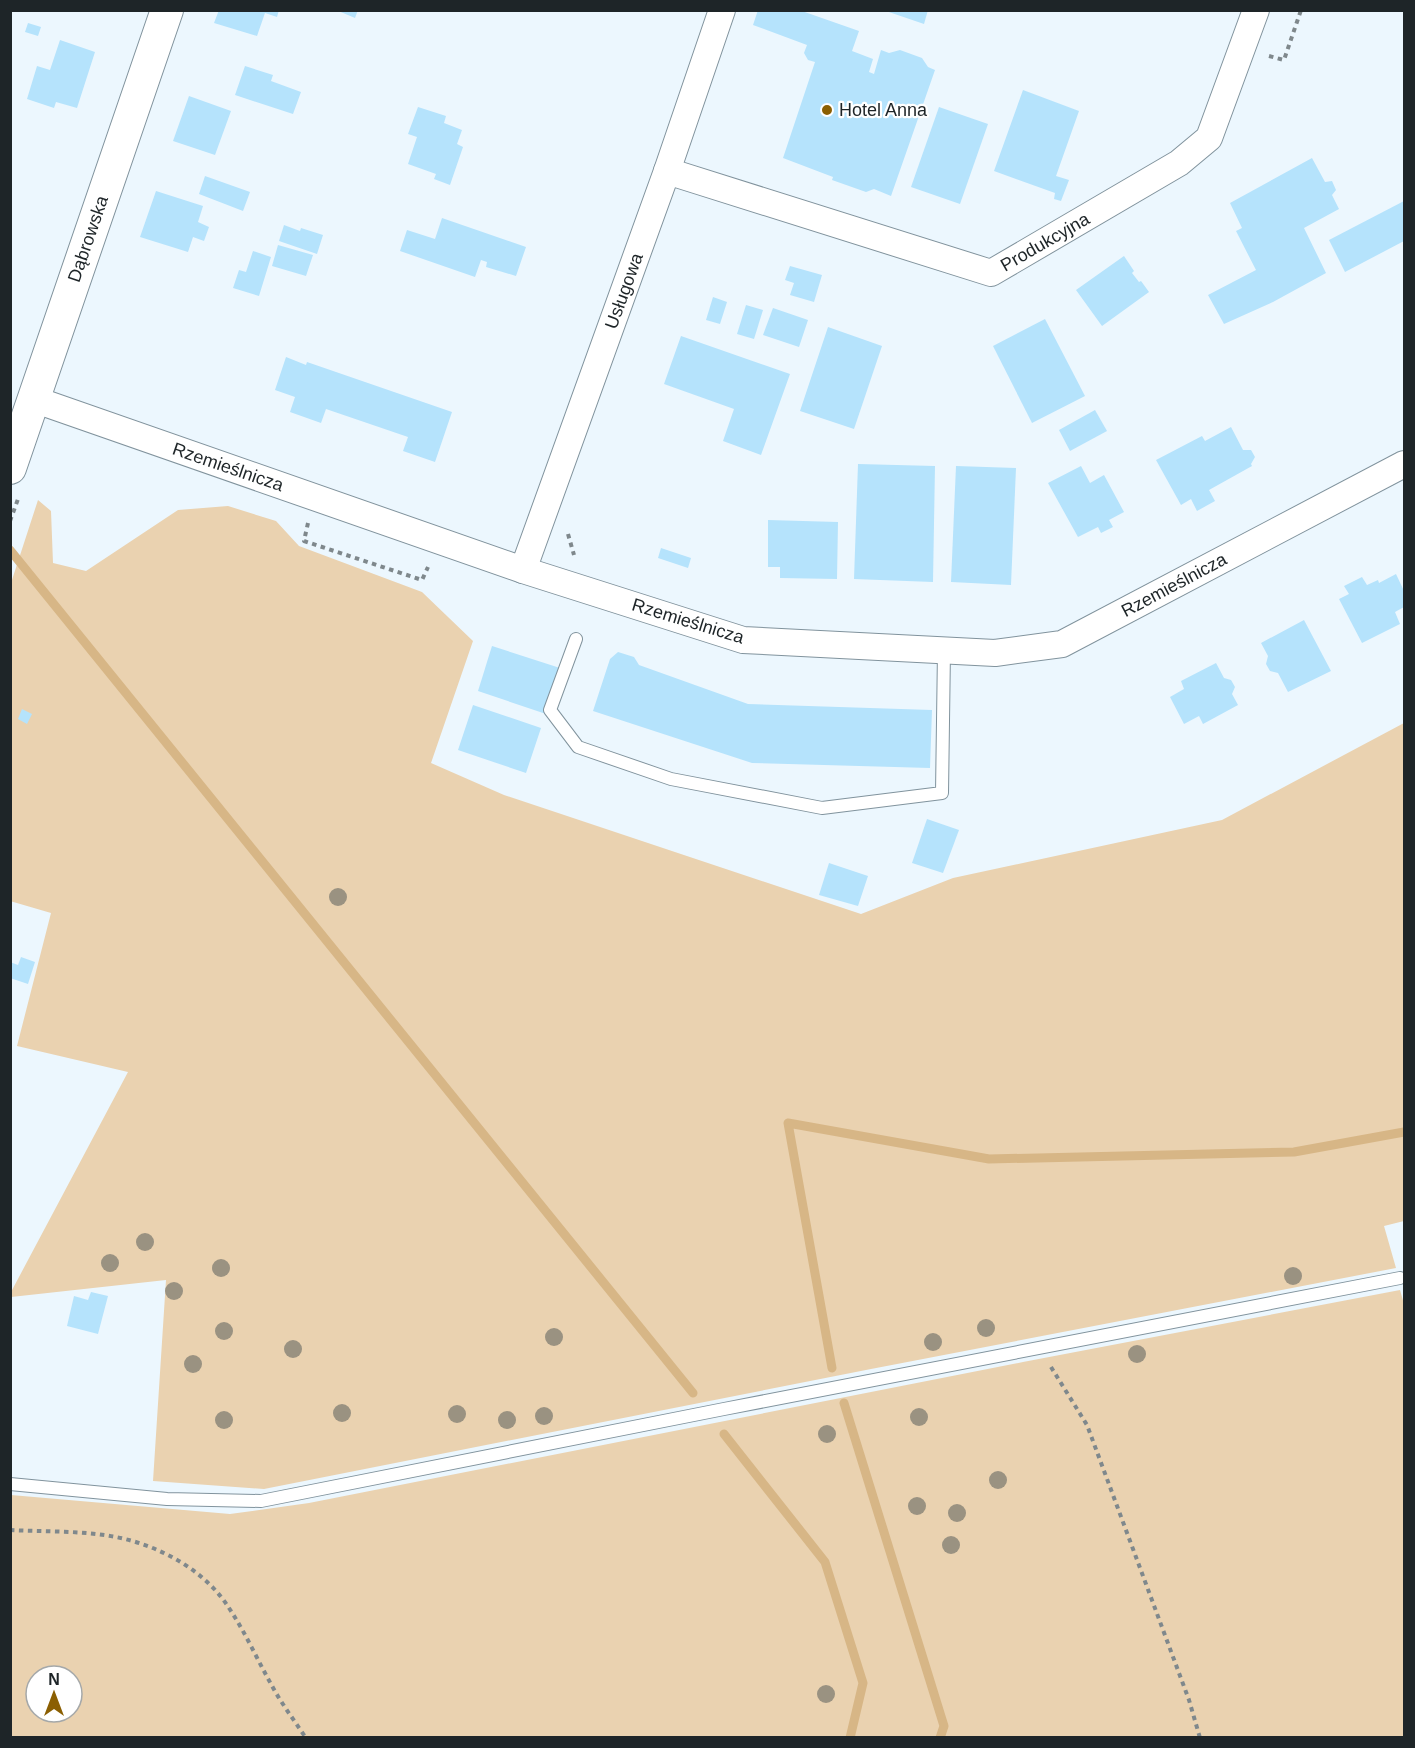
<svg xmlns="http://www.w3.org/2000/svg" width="1415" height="1748" font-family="Helvetica,sans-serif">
  <rect width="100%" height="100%" fill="#ecf7fe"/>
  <g fill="#ead2b0" fill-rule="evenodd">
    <polygon points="38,500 51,511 53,563 86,571 178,510 228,506 276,521 299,546 422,592 473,641 431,763 504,795 861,914 953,878 1222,820 1404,723 1404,1221 1384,1226 1396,1268 871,1369 264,1489 153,1481 166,1280 11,1297 11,1292 128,1072 17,1046 51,913 10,901 11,583"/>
    <path d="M1400,1290L1404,1304V1737H11V1495L230,1514L309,1503L1023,1362ZM36,1676H72V1712H36Z"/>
  </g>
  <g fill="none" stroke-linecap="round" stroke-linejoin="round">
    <g stroke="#d7b686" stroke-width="9">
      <polyline points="10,550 693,1393"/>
      <polyline points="832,1368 788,1123 989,1159 1294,1152 1404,1132"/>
      <polyline points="844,1403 944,1726 940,1738"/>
      <polyline points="724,1434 825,1562 863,1683 850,1738"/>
    </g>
  </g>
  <g fill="#b5e3fc">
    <polygon points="219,10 279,10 277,17 265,13 257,36 214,23"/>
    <polygon points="336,10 358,10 355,18"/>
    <polygon points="758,10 799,10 859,31 852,51 873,59 869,72 874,74 881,50 889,53 900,50 922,58 928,67 935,70 891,196 874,189 866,192 832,180 833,177 783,158 815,62 808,60 804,53 807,45 753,25"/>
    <polygon points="883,10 928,10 924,24"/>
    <polygon points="28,23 41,27 38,36 25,32"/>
    <polygon points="60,40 95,52 77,108 56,102 54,108 27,99 37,66 50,70"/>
    <polygon points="245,66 273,75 271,81 301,92 293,114 235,95"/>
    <polygon points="1023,90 1079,111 1056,176 1069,180 1061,201 1054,199 1055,193 994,171"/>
    <polygon points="189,96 231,111 215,155 173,141"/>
    <polygon points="418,107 446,116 444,123 462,130 457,144 463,147 450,185 434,179 436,174 408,164 417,137 408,134"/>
    <polygon points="939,107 988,124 960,204 911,187"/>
    <polygon points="1312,158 1325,182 1332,181 1336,190 1332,195 1339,209 1304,228 1326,273 1273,302 1224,324 1208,295 1256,270 1236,231 1242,228 1230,203"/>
    <polygon points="205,176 250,192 243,211 199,194"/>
    <polygon points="156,191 203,206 198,222 209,227 204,241 193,237 188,252 140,237"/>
    <polygon points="1404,201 1404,241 1345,272 1329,240"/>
    <polygon points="442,218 526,247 516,276 486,267 487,262 481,260 475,277 400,251 407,230 435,239"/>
    <polygon points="284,225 300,231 301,228 323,235 317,254 279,241"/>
    <polygon points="278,245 313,255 306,276 272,266"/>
    <polygon points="253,251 271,257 259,296 233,288 239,270 246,272"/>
    <polygon points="1124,256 1134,271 1132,273 1139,282 1141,281 1149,292 1102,326 1076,290"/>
    <polygon points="790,266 822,275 814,302 790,295 794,283 785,280"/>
    <polygon points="713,297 727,302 720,324 706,320"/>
    <polygon points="746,305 763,310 754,339 737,334"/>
    <polygon points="773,308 808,320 799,347 763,335"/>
    <polygon points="1045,319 1085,396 1032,423 993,346"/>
    <polygon points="828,327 882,346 854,429 800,411"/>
    <polygon points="681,336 790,374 761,455 723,441 734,409 664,384"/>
    <polygon points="286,357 306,365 307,362 452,412 435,462 403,451 408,437 326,409 321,423 290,412 295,397 275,390"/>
    <polygon points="1095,410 1107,431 1070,451 1059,430"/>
    <polygon points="1231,427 1243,450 1251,450 1255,457 1251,464 1252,466 1209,490 1215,501 1197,511 1191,499 1181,505 1156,460 1202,436 1205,441"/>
    <polygon points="858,464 935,466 933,582 854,579"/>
    <polygon points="956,466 1016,468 1011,585 951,582"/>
    <polygon points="1081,466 1090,483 1104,475 1124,512 1109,520 1113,527 1101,533 1098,527 1078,537 1048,483"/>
    <polygon points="768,520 838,522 837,579 780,578 780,567 768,567"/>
    <polygon points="661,548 691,558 688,568 658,558"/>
    <polygon points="1396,574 1404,591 1404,607 1395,612 1400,624 1362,643 1339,599 1349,594 1344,586 1362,577 1367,585 1378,580 1379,583"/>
    <polygon points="1304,620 1331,671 1288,692 1278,673 1270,671 1266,664 1268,656 1261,643"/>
    <polygon points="492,646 560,668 546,714 478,691"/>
    <polygon points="618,652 634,657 639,665 748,704 932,710 930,768 752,763 593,711 610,659"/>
    <polygon points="1216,663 1224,678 1231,680 1235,687 1232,694 1238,705 1203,724 1199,716 1184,724 1170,697 1184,689 1181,681"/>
    <polygon points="473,705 541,728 526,773 458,750"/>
    <polygon points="22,709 32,714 27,724 18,719"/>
    <polygon points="927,819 959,830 943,873 912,863"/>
    <polygon points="829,863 868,876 858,906 819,895"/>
    <polygon points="21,957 35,962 28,984 10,978 10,962 18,965"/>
    <polygon points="91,1292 108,1296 98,1334 67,1326 74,1296 88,1300"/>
  </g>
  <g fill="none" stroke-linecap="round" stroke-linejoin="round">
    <g stroke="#81939d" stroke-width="14">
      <g id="service">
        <polyline points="576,639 550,710 578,747 671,779 822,808 942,793 944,650"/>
        <polyline points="10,1484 167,1499 261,1501 724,1409 1400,1278"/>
      </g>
    </g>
    <g stroke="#81939d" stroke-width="28">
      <g id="minor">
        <polyline points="667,171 991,273 1179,163 1209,138 1256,10"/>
        <polyline points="33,399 523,570 743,640 995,653 1062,644 1404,464"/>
        <polyline points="523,570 667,171 722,10"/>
      </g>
    </g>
    <g stroke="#81939d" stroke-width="34">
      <polyline id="tertiary" points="10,468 167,10"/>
    </g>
    <g stroke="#7f888c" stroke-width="4" stroke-dasharray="4.5 4.5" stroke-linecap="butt">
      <polyline points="1269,56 1284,60 1301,10"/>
      <polyline points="10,521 18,499"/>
      <polyline points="308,523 304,541 422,580 428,567"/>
      <polyline points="568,534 574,555"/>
      <polyline points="1051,1367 1087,1425 1189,1700 1200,1738"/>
      <path d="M10,1530C48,1532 88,1530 125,1539C165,1549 206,1572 229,1608C245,1632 257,1659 271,1684C281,1703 294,1720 306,1738"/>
    </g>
    <use href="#service" stroke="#fff" stroke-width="12"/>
    <use href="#minor" stroke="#fff" stroke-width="26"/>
    <use href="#tertiary" stroke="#fff" stroke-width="32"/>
  </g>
  <g fill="#9a9281">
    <circle cx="338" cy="897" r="9"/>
    <circle cx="145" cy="1242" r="9"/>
    <circle cx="110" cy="1263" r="9"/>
    <circle cx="221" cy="1268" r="9"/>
    <circle cx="1293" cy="1276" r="9"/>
    <circle cx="174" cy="1291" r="9"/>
    <circle cx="986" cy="1328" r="9"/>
    <circle cx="224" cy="1331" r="9"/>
    <circle cx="554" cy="1337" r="9"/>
    <circle cx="933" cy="1342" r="9"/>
    <circle cx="293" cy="1349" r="9"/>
    <circle cx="1137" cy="1354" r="9"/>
    <circle cx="193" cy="1364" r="9"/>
    <circle cx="342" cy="1413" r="9"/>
    <circle cx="457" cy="1414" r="9"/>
    <circle cx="544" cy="1416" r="9"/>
    <circle cx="919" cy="1417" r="9"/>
    <circle cx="224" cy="1420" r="9"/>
    <circle cx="507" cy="1420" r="9"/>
    <circle cx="827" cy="1434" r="9"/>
    <circle cx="998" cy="1480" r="9"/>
    <circle cx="917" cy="1506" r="9"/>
    <circle cx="957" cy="1513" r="9"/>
    <circle cx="951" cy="1545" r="9"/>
    <circle cx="826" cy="1694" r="9"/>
  </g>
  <circle fill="#8b5f02" stroke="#fff" stroke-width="2" cx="827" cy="110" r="6"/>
  <g text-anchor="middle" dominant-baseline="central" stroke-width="4.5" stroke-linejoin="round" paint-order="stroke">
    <g font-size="18" fill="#1e2528" stroke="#fff" text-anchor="start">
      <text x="839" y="110">Hotel Anna</text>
    </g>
    <g font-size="18" fill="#1e2528" stroke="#fff">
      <text transform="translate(88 239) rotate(-71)">Dąbrowska</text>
      <text transform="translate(1045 242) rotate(-30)">Produkcyjna</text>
      <text transform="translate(624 291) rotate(-70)">Usługowa</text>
      <text transform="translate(228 467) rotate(19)">Rzemieślnicza</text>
      <text transform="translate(1174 585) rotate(-28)">Rzemieślnicza</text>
      <text transform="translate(688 621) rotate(17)">Rzemieślnicza</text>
    </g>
  </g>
  <rect width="1415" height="1748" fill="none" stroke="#1e2528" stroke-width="24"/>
  <g transform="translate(54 1694)"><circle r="28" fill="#ffffff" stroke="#a5a8a9" stroke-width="1.5"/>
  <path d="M0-4.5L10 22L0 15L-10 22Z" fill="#8b5f02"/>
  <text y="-9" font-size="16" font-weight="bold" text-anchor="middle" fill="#1e2528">N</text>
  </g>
</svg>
